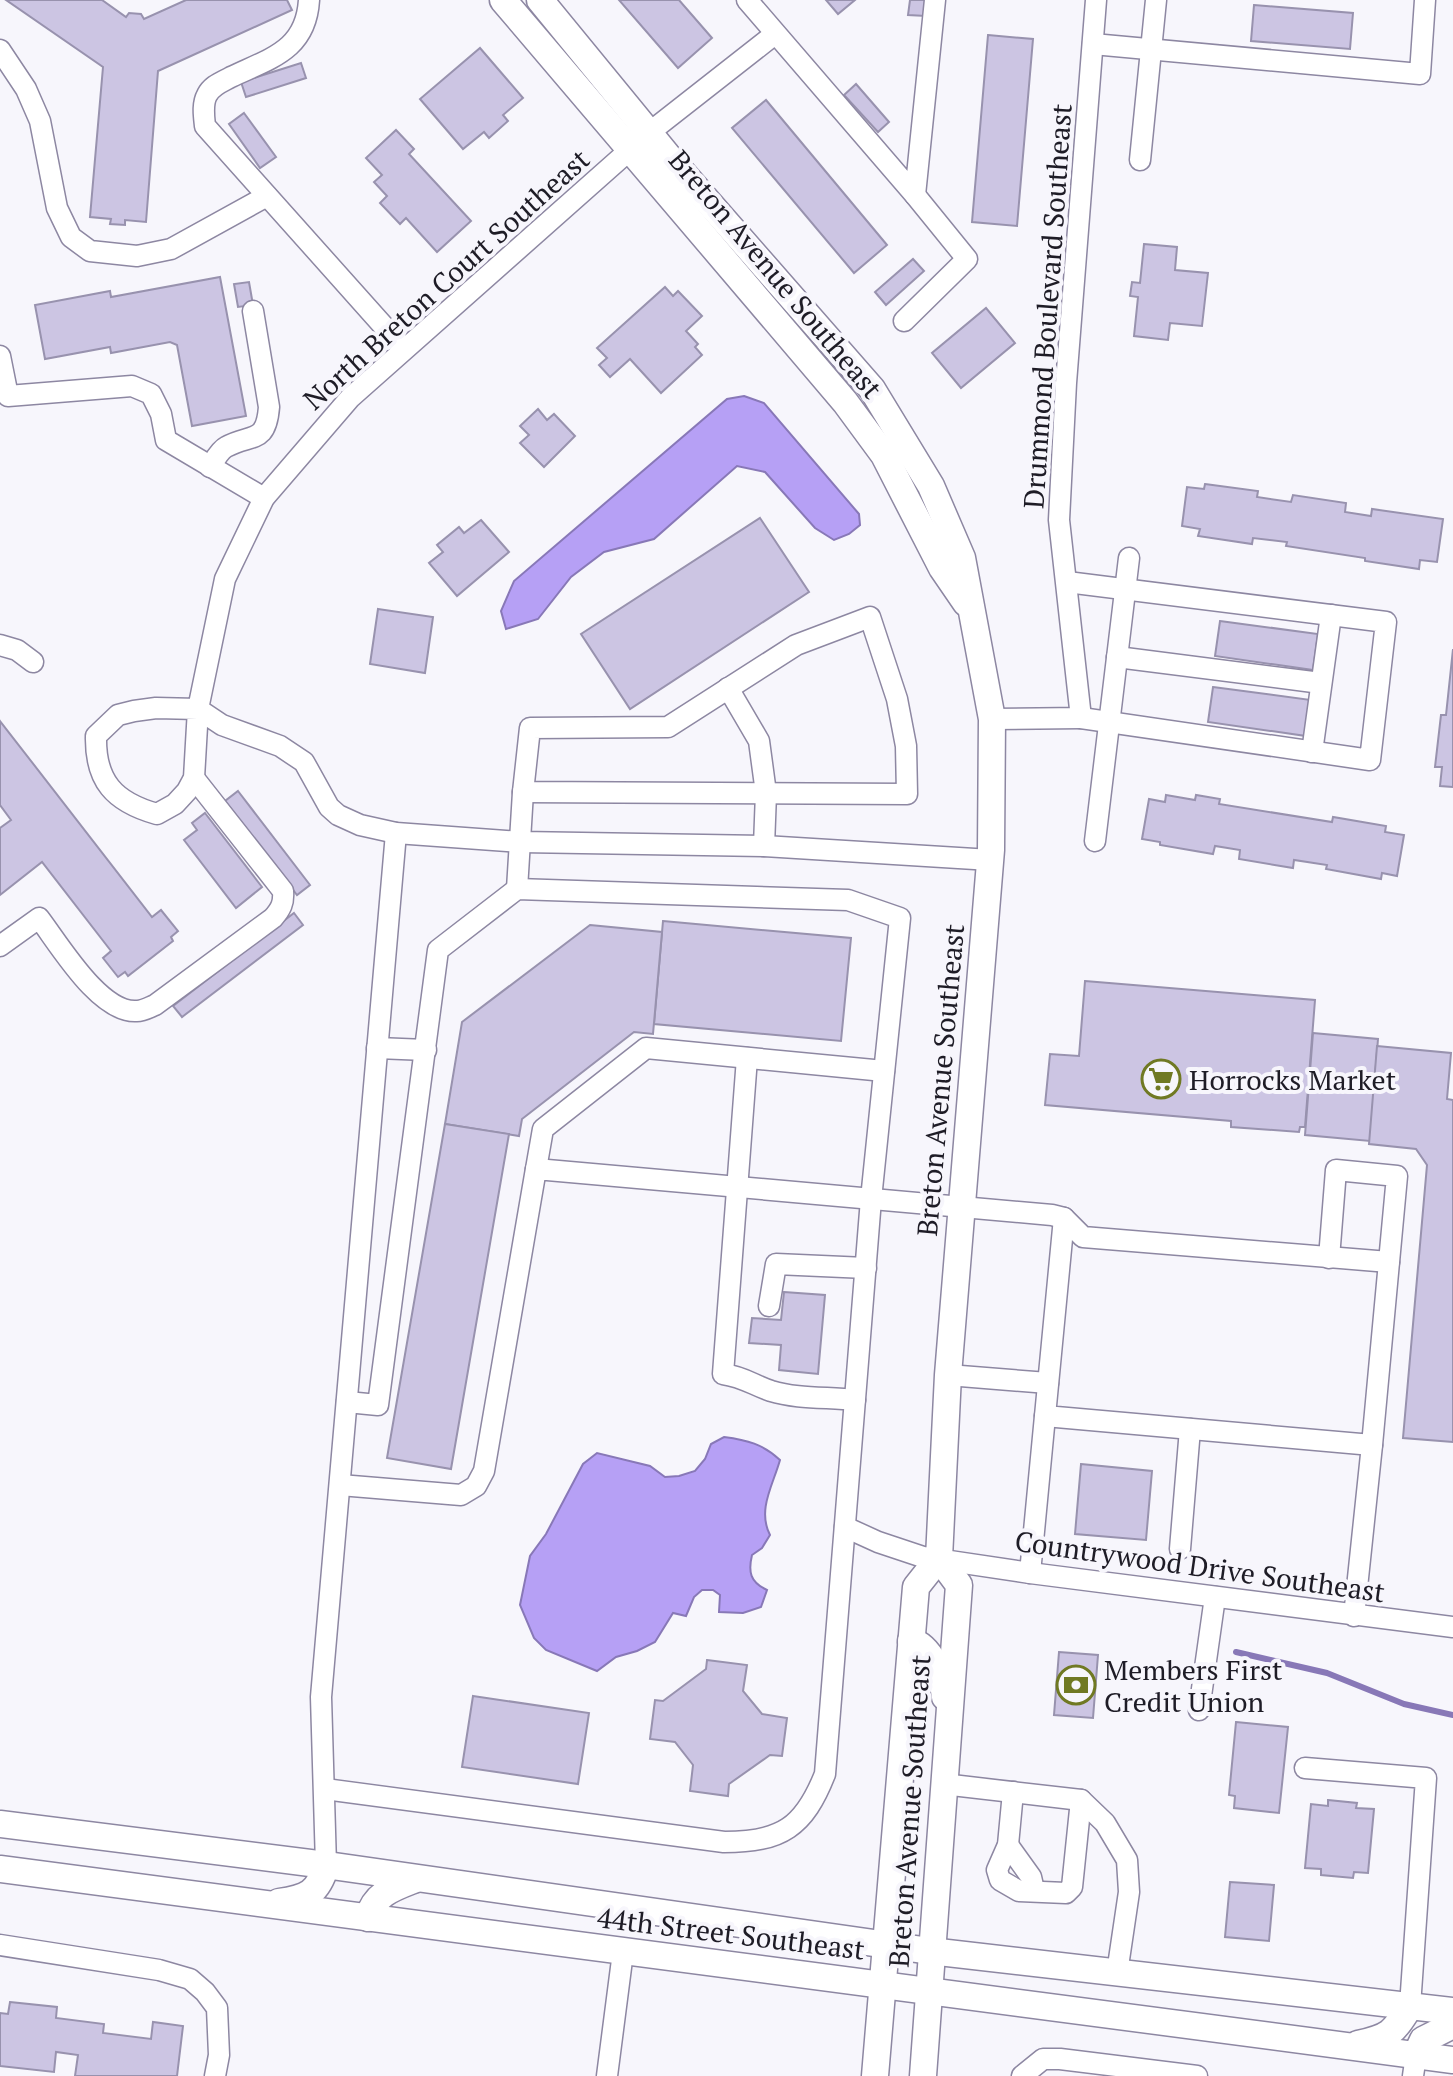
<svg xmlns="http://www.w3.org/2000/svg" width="1453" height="2076" font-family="'PT Serif',serif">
  <rect width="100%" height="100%" fill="#f7f6fc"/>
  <g fill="#b6a0f5" stroke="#8878b7" stroke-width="2">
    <polygon points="744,396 764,403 859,514 860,525 849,534 834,540 815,528 765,472 737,466 654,539 604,552 571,577 538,619 506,629 501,611 514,581 727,399"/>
    <path d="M724,1437C747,1440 763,1444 780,1460C773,1485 757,1510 770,1535L762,1548L752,1555C748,1572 750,1582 767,1590L761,1607L743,1613L719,1612L720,1595L713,1590H702L694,1597L686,1616L673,1613L655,1642L637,1651L616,1657L597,1671L546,1650L534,1638L520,1605L530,1556L546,1534L583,1464L597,1453L650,1466L665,1477L679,1476L695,1471L705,1459L711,1444Z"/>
  </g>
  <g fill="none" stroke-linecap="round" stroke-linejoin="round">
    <polyline stroke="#8878b7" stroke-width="6" points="1236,1652 1327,1673 1404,1704 1453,1715"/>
  </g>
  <g fill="#ccc5e3" stroke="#9892ae" stroke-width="2">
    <polygon points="6,0 102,0 126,17 129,13 141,14 144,19 186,0 287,0 292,10 158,71 146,222 125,220 125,225 110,224 111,219 90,217 103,67"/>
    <polygon points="619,0 679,0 712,38 678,68"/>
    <polygon points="826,0 855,0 838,14"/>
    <polygon points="910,0 928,0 926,16 908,15"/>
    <polygon points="1254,5 1353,13 1350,49 1251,41"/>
    <polygon points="988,35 1033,39 1017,226 972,222"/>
    <polygon points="480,48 523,98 503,115 508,121 489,138 484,132 463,149 420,99"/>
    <polygon points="301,63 306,78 246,97 241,82"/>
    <polygon points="856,84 889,122 878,132 844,95"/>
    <polygon points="766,100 887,245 854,273 732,128"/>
    <polygon points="244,113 276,157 260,168 229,124"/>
    <polygon points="396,130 414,149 409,154 471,221 437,252 406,218 400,224 380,203 387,196 374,182 382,175 366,158"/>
    <polygon points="1144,244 1177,247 1175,270 1208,273 1202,326 1170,323 1168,340 1134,336 1138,297 1130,296 1132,282 1140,283"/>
    <polygon points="913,259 924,271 886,305 875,292"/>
    <polygon points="220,277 246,416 192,426 177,345 170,342 111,353 110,347 45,359 35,305 110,291 111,297"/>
    <polygon points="249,282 253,305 238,307 234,284"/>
    <polygon points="665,287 673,296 678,291 702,316 686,331 698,344 695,347 702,355 661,393 630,359 610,377 599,365 607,358 597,348"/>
    <polygon points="986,308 1015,343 961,388 932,353"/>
    <polygon points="538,409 547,420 554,414 575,436 544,467 520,443 529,435 520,426"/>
    <polygon points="1205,484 1258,491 1257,497 1291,502 1293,495 1346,503 1345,512 1371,516 1372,509 1443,519 1437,562 1420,560 1419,569 1365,561 1365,558 1286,546 1287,542 1253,538 1252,544 1198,536 1200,529 1182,526 1187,487 1204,489"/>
    <polygon points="760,518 809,592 630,709 581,634"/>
    <polygon points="481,520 509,552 457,596 429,563 443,552 437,545 459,527 464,533"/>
    <polygon points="378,609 433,617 425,673 370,664"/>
    <polygon points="1220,621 1318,634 1313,670 1215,656"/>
    <polygon points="1453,649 1453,787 1440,786 1442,767 1435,767 1441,715 1446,715"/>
    <polygon points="1213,687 1311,700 1306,736 1208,722"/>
    <polygon points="0,721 152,917 161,910 178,931 171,937 173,941 128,976 125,972 118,977 103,958 111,951 42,862 0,895 0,828 11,820 0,805"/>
    <polygon points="238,791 310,885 297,895 225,801"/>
    <polygon points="1166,795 1195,800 1196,795 1220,799 1219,804 1332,822 1333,817 1386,826 1385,832 1404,835 1397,876 1382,873 1381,879 1326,869 1327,865 1294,860 1293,868 1239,859 1240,850 1215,846 1213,854 1160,845 1160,842 1142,839 1149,799 1165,802"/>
    <polygon points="205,813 262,887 236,908 184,840 197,830 192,823"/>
    <polygon points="294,913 303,925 182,1017 173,1006"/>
    <polygon points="663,921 851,938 841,1041 654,1024"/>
    <polygon points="590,925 662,932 653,1034 634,1032 522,1119 519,1136 445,1124 462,1022"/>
    <polygon points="1085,981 1315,1000 1305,1127 1300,1127 1299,1132 1231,1127 1231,1121 1045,1105 1050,1054 1079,1056"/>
    <polygon points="1313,1033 1378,1039 1370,1141 1305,1135"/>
    <polygon points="1377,1046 1451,1053 1447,1099 1453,1100 1453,1442 1403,1438 1427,1165 1416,1149 1369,1144"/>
    <polygon points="445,1124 509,1134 451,1469 387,1458"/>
    <polygon points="784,1292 825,1295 818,1374 779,1370 781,1345 749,1343 752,1318 781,1320"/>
    <polygon points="1081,1464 1152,1471 1146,1540 1075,1534"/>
    <polygon points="1059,1652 1098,1655 1093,1718 1054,1715"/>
    <polygon points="707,1660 747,1665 743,1691 762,1714 787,1718 782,1756 770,1755 729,1784 728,1796 690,1791 693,1765 675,1742 650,1739 655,1700 663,1701 706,1669"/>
    <polygon points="473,1696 589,1713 578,1784 462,1767"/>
    <polygon points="1236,1722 1288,1727 1279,1813 1234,1808 1235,1796 1229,1795"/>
    <polygon points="1328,1800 1357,1803 1356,1808 1374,1809 1368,1873 1354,1872 1353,1878 1321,1875 1321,1869 1305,1868 1311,1804 1328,1806"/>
    <polygon points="1230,1882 1274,1885 1269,1941 1225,1937"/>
    <polygon points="10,2002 57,2007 56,2018 104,2024 103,2033 151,2039 153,2022 183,2026 177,2076 75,2076 78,2055 56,2052 54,2072 0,2066 0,2013 8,2014"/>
  </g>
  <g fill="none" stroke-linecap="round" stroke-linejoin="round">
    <g stroke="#8d87a2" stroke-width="23">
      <g id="minor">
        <path d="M309,0C306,50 271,58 231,77C222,82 212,85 207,95C202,104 204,116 205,126L404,349"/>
        <polyline points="747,0 915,195 935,0"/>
        <path d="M775,34L650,132L350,398L264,498L225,579L198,709L194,778L187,791L175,804L157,814C114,802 95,781 96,736L118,715L134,711L156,708L198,709L222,725L280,746L304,762L329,807L338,815L360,825L396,833L521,842L764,846L991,860"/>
        <polyline points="1093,44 1420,74 1425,0"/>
        <polyline points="0,50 26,89 40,121 57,208 71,237 90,251 137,256 171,249 267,196"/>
        <polyline points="1140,160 1156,0"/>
        <polyline points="904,321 967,259 915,195"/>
        <polyline points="0,356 8,396 132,386 151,394 161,414 166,440 264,498"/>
        <path d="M210,467C214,461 220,450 226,447C251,433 266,445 269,407L253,311"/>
        <polyline points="1067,582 1386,622 1370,760 1081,718"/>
        <polygon points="870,617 897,699 906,746 907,794 523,792 530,728 668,727 796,645"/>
        <polyline points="0,645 17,650 33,662"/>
        <polyline points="1117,657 1321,683"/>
        <polyline points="728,688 759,741 766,793 764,846"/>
        <polyline points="992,719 1081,718 1059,520 1066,383 1096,0"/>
        <polyline points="1312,752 1331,615"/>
        <polyline points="1095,841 1129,558"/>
        <polyline points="517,889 523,792"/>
        <path d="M0,946L39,918C59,944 100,1014 137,1011C143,1011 150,1007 155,1005L273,918C281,909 284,903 283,891L194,778"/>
        <polyline points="377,1048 426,1050"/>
        <path d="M747,1058L723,1374C744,1377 753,1385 771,1391C797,1399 828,1397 855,1400"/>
        <polyline points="536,1169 543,1129 646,1048 884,1071"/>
        <polyline points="1064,1218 1045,1416 1372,1445 1397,1176 1336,1170 1329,1258"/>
        <polyline points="769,1306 776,1264 866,1268"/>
        <polyline points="948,1375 1048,1383"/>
        <polyline points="340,1485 461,1495 476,1486 484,1471 536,1169 1052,1215 1064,1218 1083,1237 1389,1262"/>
        <polyline points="845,1527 878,1542 923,1557 1030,1573 1453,1627"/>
        <polyline points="1180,1549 1190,1429"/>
        <polyline points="1030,1573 1045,1416"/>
        <polyline points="1354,1616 1372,1445"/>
        <polyline points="1199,1710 1215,1597"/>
        <polyline points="1305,1768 1426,1778 1410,2006"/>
        <polyline points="943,1784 1081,1800 1105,1823 1127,1860 1129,1892 1117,1973"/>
        <path d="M325,1789L724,1842C782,1842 804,1827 825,1774L871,1199L900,918L848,900L517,889L438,950L378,1405L347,1402"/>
        <polyline points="1013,1792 1008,1845 997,1870 1000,1880 1019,1891 1066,1893 1072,1887 1081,1800"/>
        <polyline points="1008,1845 1031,1877 1034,1890"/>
        <polyline points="326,1865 321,1697 396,833"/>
        <polyline points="0,1945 159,1970 190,1979 205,1992 217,2008 219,2055 215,2076"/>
        <polyline points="607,2076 623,1952"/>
        <polyline points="1022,2076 1043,2059 1060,2059 1197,2076"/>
        <polyline points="1413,2076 1416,2055"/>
      </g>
    </g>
    <g stroke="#8d87a2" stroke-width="29">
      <g id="major">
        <polyline points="503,0 845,402 884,455 942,568 966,603"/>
        <polyline points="540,0 667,155 872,389 931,486 962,558 992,719 991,850 948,1375 939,1558 916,1587 875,2076"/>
        <path d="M911,1641C931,1646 943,1678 945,1697"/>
        <polyline points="0,1824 326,1865 930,1951 1453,2011"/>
        <polyline points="0,1869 1453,2060"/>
        <path d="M279,1902C308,1898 318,1893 326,1865"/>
        <path d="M368,1918C375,1893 393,1888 416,1879"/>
        <path d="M1358,2044C1390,2037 1393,2033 1410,2006"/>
        <polyline points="1416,2055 1423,2040 1453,2025"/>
        <polyline points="923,2076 959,1585 939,1558"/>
      </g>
    </g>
    <use href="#minor" stroke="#fff" stroke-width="20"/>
    <use href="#major" stroke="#fff" stroke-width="26"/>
  </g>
  <defs>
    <g id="supermarket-ring" transform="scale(2)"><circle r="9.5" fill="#f7f6fc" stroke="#707923" stroke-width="1.5"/><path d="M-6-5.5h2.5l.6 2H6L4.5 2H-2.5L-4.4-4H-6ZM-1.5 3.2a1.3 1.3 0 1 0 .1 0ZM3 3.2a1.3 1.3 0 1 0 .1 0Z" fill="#707923"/></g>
    <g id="bank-ring" transform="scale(2)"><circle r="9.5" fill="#f7f6fc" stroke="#707923" stroke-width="1.5"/><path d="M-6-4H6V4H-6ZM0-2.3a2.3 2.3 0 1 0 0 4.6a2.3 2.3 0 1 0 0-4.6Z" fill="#707923"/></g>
  </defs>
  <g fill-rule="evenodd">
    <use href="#supermarket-ring" x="1161" y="1079"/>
    <use href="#bank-ring" x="1076" y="1685"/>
  </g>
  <g text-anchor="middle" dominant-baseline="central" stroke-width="8" stroke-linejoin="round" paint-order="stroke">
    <g font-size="28" fill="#1e1c26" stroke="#f7f6fc">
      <text transform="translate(776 274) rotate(50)">Breton Avenue Southeast</text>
      <text transform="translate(446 279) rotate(-42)">North Breton Court Southeast</text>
      <text transform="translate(1047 306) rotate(-86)">Drummond Boulevard Southeast</text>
      <text transform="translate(940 1080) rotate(-85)">Breton Avenue Southeast</text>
      <text transform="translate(1200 1566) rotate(8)">Countrywood Drive Southeast</text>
      <text transform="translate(909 1811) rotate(-86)">Breton Avenue Southeast</text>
      <text transform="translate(731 1933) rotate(7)">44th Street Southeast</text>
    </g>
    <g font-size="28" fill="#1e1c26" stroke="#f7f6fc" text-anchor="start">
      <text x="1189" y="1079">Horrocks Market</text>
      <text x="1104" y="1669">Members First<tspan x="1104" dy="32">Credit Union</tspan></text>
    </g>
  </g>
</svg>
